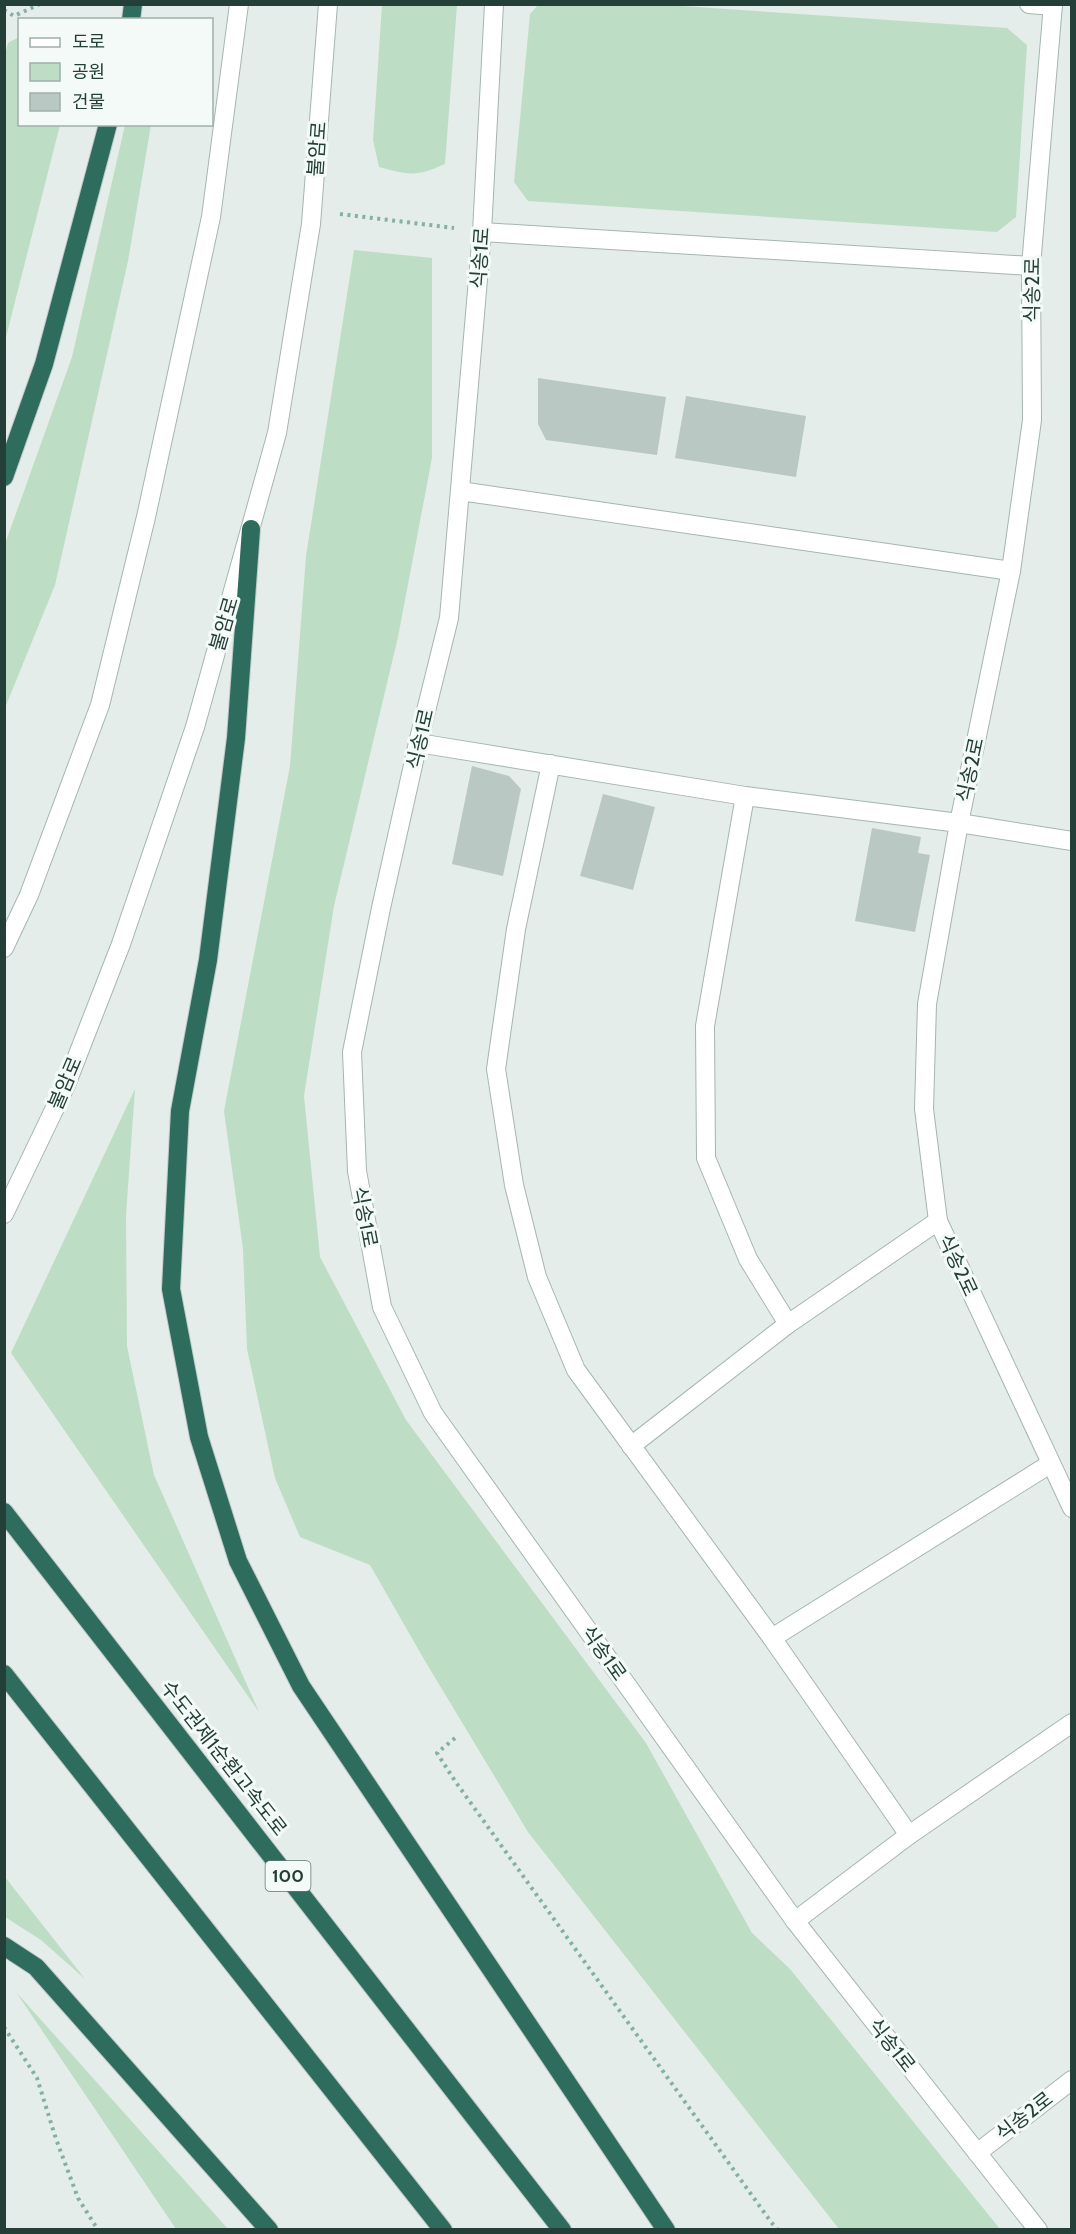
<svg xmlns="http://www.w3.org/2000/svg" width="1076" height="2234" font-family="Cabin,'Noto Sans KR',sans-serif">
  <rect width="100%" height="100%" fill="#e4ede9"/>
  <g fill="#bddec5">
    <path d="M382,5H457L445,164C416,177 410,175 379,167L373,140Z"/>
    <polygon points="538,5 667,5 1007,28 1027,45 1016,217 997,232 528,201 514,182 530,14"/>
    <polygon points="19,37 20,124 60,125 5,341 4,58 8,43"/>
    <polygon points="125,125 151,125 128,261 55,585 5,708 5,544 72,357"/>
    <polygon points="354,250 432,258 432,458 398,637 334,906 304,1096 320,1257 406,1420 646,1743 752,1933 790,1969 1000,2229 839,2229 528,1832 425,1661 370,1565 300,1537 275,1478 247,1349 243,1249 224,1111 290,766 306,556"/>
    <polygon points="135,1089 126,1215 127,1346 154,1475 259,1712 11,1353"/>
    <polygon points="4,1877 5,1877 85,1979 41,1940 5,1917"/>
    <polygon points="16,1992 228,2229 176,2229"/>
  </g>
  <g fill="#b9c8c2">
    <polygon points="538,378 666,397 657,455 546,440 538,424"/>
    <polygon points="686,396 806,416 796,477 675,458"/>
    <polygon points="472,766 509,776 521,789 503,876 452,864"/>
    <polygon points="603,794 655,807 633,890 580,876"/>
    <polygon points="872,828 921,837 918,853 930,855 915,932 855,921"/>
  </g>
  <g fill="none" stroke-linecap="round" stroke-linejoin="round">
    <g stroke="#a6b5b0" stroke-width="20">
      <g id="minor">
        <polyline points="494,4 482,232 449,618 418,743 381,908 352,1052 357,1171 382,1307 433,1413 795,1921 1038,2230"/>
        <polyline points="1029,4 1053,6"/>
        <polyline points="1053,4 1031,266 1032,420 1011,571 959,823 927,1004 924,1109 938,1221 1072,1508"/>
        <polyline points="482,232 1031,266"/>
        <polyline points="460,491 1011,571"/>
        <polyline points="418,743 745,796 959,823 1072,841"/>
        <polyline points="551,764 516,929 496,1069 514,1185 537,1277 576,1370 772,1638 909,1835"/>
        <polyline points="745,796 705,1026 706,1158 748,1259 788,1324"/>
        <polyline points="4,948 29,895 100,705 146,517 211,217 239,4"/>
        <polyline points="4,1214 66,1085 121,944 195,727 277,433 311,224 328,4"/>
        <polyline points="631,1446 788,1324 938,1221"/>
        <polyline points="772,1638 1050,1464"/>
        <polyline points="795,1921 909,1835 1072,1723"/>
        <polyline points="977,2153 1072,2080"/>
      </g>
    </g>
    <g stroke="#c1c9c7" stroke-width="20">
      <g id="highway">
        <polyline points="131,20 133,4"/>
        <polyline points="4,477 44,364 108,124"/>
        <polyline points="251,529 236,738 208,960 180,1111 171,1289 199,1437 238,1561 301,1686 666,2230"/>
        <polyline points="4,1512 562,2230"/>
        <polyline points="4,1674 443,2230"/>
        <polyline points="4,1946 36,1967 269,2230"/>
      </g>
    </g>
    <g stroke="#84b1a2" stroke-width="4" stroke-dasharray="3 4.5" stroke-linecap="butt">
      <polyline points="4,10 14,16 40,4"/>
      <polyline points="340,214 454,228"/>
      <polyline points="455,1738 437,1753 455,1781 771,2222 778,2230"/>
      <polyline points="4,2027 37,2078 56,2139 78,2198 98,2230"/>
    </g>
    <use href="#minor" stroke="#fff" stroke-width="18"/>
    <use href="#highway" stroke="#2e6c5d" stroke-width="18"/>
  </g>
  <g text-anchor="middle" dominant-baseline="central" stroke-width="6" stroke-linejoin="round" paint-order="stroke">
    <rect fill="#f4faf7" stroke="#627771" stroke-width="1.5" x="265.5" y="1861" width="45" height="30" rx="4.5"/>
    <g font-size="18" font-weight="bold" fill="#233f37">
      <text x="288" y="1876">100</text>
    </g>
    <g font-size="20" fill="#233f37" stroke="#f4faf7">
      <text transform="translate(317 149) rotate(-86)">불암로</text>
      <text transform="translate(480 258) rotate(-86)">식송1로</text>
      <text transform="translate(1032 290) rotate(-89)">식송2로</text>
      <text transform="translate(224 624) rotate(-74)">불암로</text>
      <text transform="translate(420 739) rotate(-77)">식송1로</text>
      <text transform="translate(970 770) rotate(-78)">식송2로</text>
      <text transform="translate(65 1083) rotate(-67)">불암로</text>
      <text transform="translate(365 1217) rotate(79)">식송1로</text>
      <text transform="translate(958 1265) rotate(65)">식송2로</text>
      <text transform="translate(604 1653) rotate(55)">식송1로</text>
      <text transform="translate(224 1758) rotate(52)">수도권제1순환고속도로</text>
      <text transform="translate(892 2045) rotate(52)">식송1로</text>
      <text transform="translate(1024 2116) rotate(-38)">식송2로</text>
    </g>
  </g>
  <rect width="1076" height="2234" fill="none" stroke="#233f37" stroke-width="12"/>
  <rect x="18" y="18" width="195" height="108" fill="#f4faf7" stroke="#a0afaa" stroke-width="1.5"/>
  <rect x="30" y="38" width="30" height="9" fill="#ffffff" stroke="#a0afaa" stroke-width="1.5"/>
  <text x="72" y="48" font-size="18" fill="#233f37">도로</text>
  <rect x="30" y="63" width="30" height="18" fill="#bddec5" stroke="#a0afaa" stroke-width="1.5"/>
  <text x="72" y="78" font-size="18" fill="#233f37">공원</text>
  <rect x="30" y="93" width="30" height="18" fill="#b9c8c2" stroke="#a0afaa" stroke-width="1.5"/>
  <text x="72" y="108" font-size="18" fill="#233f37">건물</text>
</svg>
